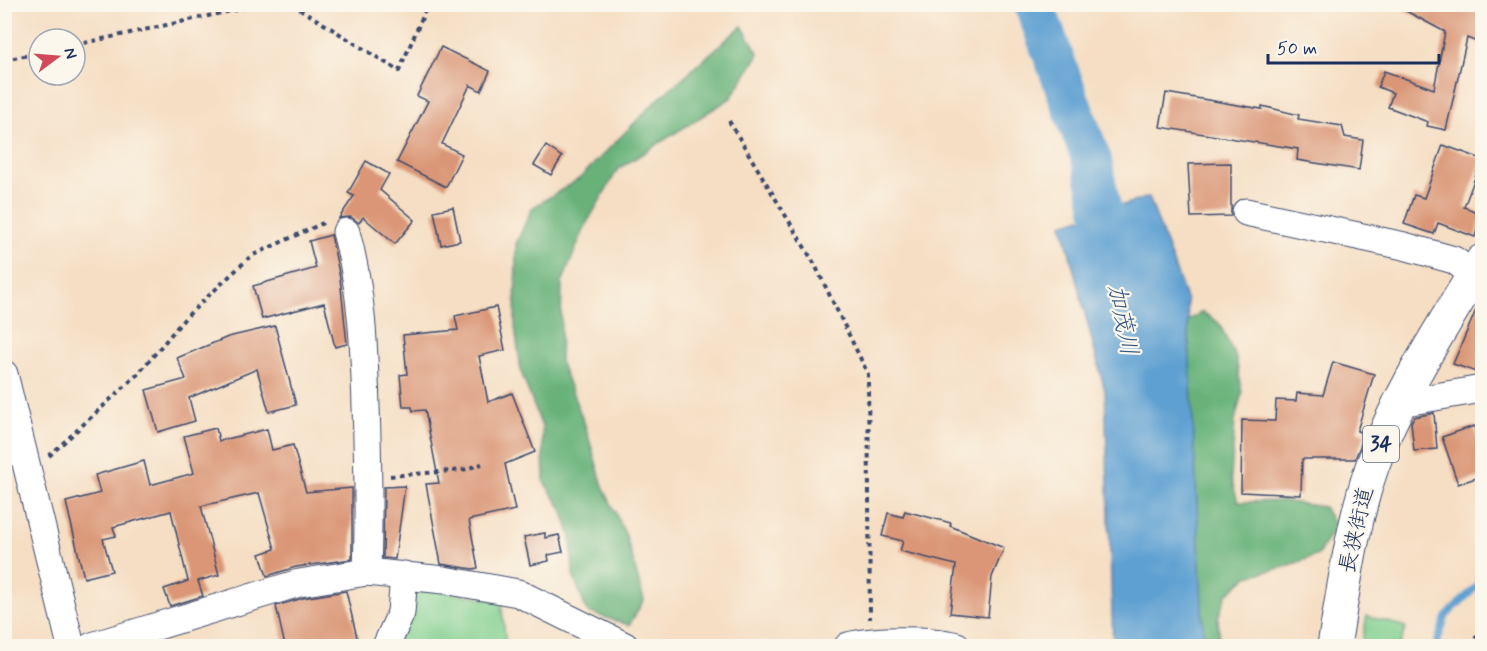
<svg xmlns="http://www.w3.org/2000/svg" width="1487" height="651" font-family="Mynerve,'Klee One',sans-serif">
  <rect width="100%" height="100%" fill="#fbf7ec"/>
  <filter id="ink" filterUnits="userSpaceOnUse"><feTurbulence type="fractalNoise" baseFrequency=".0167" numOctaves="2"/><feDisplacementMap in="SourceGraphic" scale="12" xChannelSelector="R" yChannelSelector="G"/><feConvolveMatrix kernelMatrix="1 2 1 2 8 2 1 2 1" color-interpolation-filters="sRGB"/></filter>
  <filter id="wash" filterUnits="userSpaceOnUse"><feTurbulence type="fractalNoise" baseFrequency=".008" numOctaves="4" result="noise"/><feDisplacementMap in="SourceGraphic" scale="24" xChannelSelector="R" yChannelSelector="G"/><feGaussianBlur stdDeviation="1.35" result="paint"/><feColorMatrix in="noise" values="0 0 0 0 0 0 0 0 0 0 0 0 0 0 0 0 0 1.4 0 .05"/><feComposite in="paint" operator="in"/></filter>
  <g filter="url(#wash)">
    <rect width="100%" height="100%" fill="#f5dec3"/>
    <g fill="#81cf8e" stroke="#4e7f76" stroke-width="1.5">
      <polygon points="413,586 501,601 506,645 396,646"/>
      <polygon points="1367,616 1406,627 1399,646 1361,646"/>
    </g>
    <g fill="#68b279" stroke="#42706c" stroke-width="1.5">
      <polygon points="742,26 759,54 731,98 618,169 584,228 562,283 560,361 585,425 603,486 626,536 644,600 629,625 587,612 573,575 571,537 562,509 544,482 542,427 521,372 515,326 516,244 532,208 579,179 656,101"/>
      <polygon points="1202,312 1219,323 1236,358 1242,393 1235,420 1231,478 1238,502 1283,501 1324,507 1335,526 1318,555 1285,567 1248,576 1226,595 1218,618 1220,646 1181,646 1157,339"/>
    </g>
    <polygon fill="#5ea0d2" stroke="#3c6898" stroke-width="1.5" points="1149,197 1187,301 1204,646 1113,646 1105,391 1062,224"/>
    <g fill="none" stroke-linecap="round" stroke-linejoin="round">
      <polyline stroke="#5ea0d2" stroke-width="7" points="1436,646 1446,616 1482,581"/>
      <polyline stroke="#5ea0d2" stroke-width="40" points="1034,4 1092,161 1112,265"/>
    </g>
    <g id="blocks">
      <g fill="#da9676">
        <polygon points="1393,4 1462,4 1482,12 1482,44 1467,38 1446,130 1427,126 1428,122 1388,107 1393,93 1378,87 1384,71 1434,89 1445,32"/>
        <polygon points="441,47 490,71 481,91 470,85 442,144 462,154 446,187 397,162 428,101 417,96"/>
        <polygon points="1166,93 1262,109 1262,106 1299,115 1298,119 1342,126 1345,137 1363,140 1359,170 1297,160 1298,149 1160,127"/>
        <polygon points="1443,145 1482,159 1464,207 1482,214 1475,237 1438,223 1434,234 1404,224 1414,195 1424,198"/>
        <polygon points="546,146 562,157 551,175 534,165"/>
        <polygon points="366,161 389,174 380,190 415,220 395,244 363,217 359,223 351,217 339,218 354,196 348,193"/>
        <polygon points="1231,163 1231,216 1191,217 1188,164"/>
        <polygon points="453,207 460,241 441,245 434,211"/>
        <polygon points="331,235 340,278 347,344 335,347 324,303 262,319 253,286 316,268 309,241"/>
        <polygon points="1482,296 1482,374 1453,364"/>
        <polygon points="496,307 505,350 479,356 488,402 512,393 535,452 505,464 515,510 469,520 478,568 473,569 441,564 426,484 439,483 425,410 413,411 412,407 403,407 400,375 407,374 403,335 458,330 455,316"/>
        <polygon points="275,326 296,405 269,412 257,369 189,398 195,421 158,432 146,390 186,379 177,358 228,337"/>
        <polygon points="1333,362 1374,374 1357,431 1365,434 1355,459 1302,459 1301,495 1241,492 1242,420 1275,421 1276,400 1296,401 1297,393 1323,395"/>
        <polygon points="1434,413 1437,449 1414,451 1411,422 1414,417"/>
        <polygon points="1474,426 1482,451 1482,476 1458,484 1442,437"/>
        <polygon points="216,428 219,441 267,429 272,450 293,445 306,492 352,488 352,559 296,567 267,576 260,554 275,549 259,493 201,506 219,575 198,581 203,596 170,606 164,589 188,581 171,511 113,527 116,536 103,539 112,571 84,578 66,502 100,493 95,475 144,461 150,485 194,473 184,436"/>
        <polygon points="405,486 395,559 383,558 384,487"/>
        <polygon points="905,511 951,523 950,526 1004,548 992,577 988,617 950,613 956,565 900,551 903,541 882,536 888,513 903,517"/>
        <polygon points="545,533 545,538 559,535 563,552 548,555 549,561 530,565 524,537"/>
        <polygon points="346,591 359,646 285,646 276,606 303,598"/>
      </g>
    </g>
  </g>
  <g filter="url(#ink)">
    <use href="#blocks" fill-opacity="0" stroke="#3c496d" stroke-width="1.5"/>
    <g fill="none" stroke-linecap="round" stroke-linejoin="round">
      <g stroke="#3c496d" stroke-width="29">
        <g id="minor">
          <polyline points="1246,212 1404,246 1454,260 1474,275"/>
          <path d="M346,232C362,290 364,346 366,406C368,461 369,516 367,572"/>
          <polyline points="4,374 71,646"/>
          <polyline points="1400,403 1482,389"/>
          <polyline points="92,646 299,583 367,572 444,580 518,593 625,646"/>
          <polyline points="386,646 401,613 404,575"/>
          <path d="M848,646C874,639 931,639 957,646"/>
        </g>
      </g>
      <g stroke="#3c496d" stroke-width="35">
        <path id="major" d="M1334,646C1344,586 1352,525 1372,467C1398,393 1442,328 1482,261"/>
      </g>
      <g stroke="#3c496d" stroke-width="4" stroke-dasharray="4.5 4.5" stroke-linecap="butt">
        <polyline points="292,4 399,71 428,4"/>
        <polyline points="75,45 263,4"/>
        <polyline points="4,60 39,53"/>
        <polyline points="729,121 814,263 868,374 870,619"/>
        <polyline points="49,456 138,374 185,318 251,256 323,223"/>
        <polyline points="390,476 463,470 482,464"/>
        <polyline points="1470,646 1482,629"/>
      </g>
      <use href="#minor" stroke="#fff" stroke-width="27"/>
      <use href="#major" stroke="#fff" stroke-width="33"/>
    </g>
  </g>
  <g text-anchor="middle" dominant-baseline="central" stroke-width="4.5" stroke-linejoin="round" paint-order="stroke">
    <rect fill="#fbf7ec" stroke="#5e6b89" stroke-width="1.5" x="1363" y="426" width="36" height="36" rx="4.5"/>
    <g font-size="21" font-weight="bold" fill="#1b2f5e">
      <text x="1381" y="444">34</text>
    </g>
    <g font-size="22" fill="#1b2f5e" stroke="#fbf7ec">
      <text transform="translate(1357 530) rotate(-77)">長狭街道</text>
    </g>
    <g font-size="24" font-style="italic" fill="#325787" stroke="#fbf7ec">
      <text transform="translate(1122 320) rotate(79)">加茂川</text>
    </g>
  </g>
  <rect width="1487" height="651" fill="none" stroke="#fbf7ec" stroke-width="24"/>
  <g transform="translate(57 57) rotate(74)"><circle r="28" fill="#fbf7ec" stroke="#a1a7b3" stroke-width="1.5"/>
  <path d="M0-4.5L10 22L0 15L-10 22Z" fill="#d1495b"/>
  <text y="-9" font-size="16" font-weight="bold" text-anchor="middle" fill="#1b2f5e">N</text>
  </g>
  <path d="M1268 54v9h171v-9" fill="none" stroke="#1b2f5e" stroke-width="3"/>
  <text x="1277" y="54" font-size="18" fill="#1b2f5e" stroke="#fbf7ec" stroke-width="4.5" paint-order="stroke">50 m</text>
</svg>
